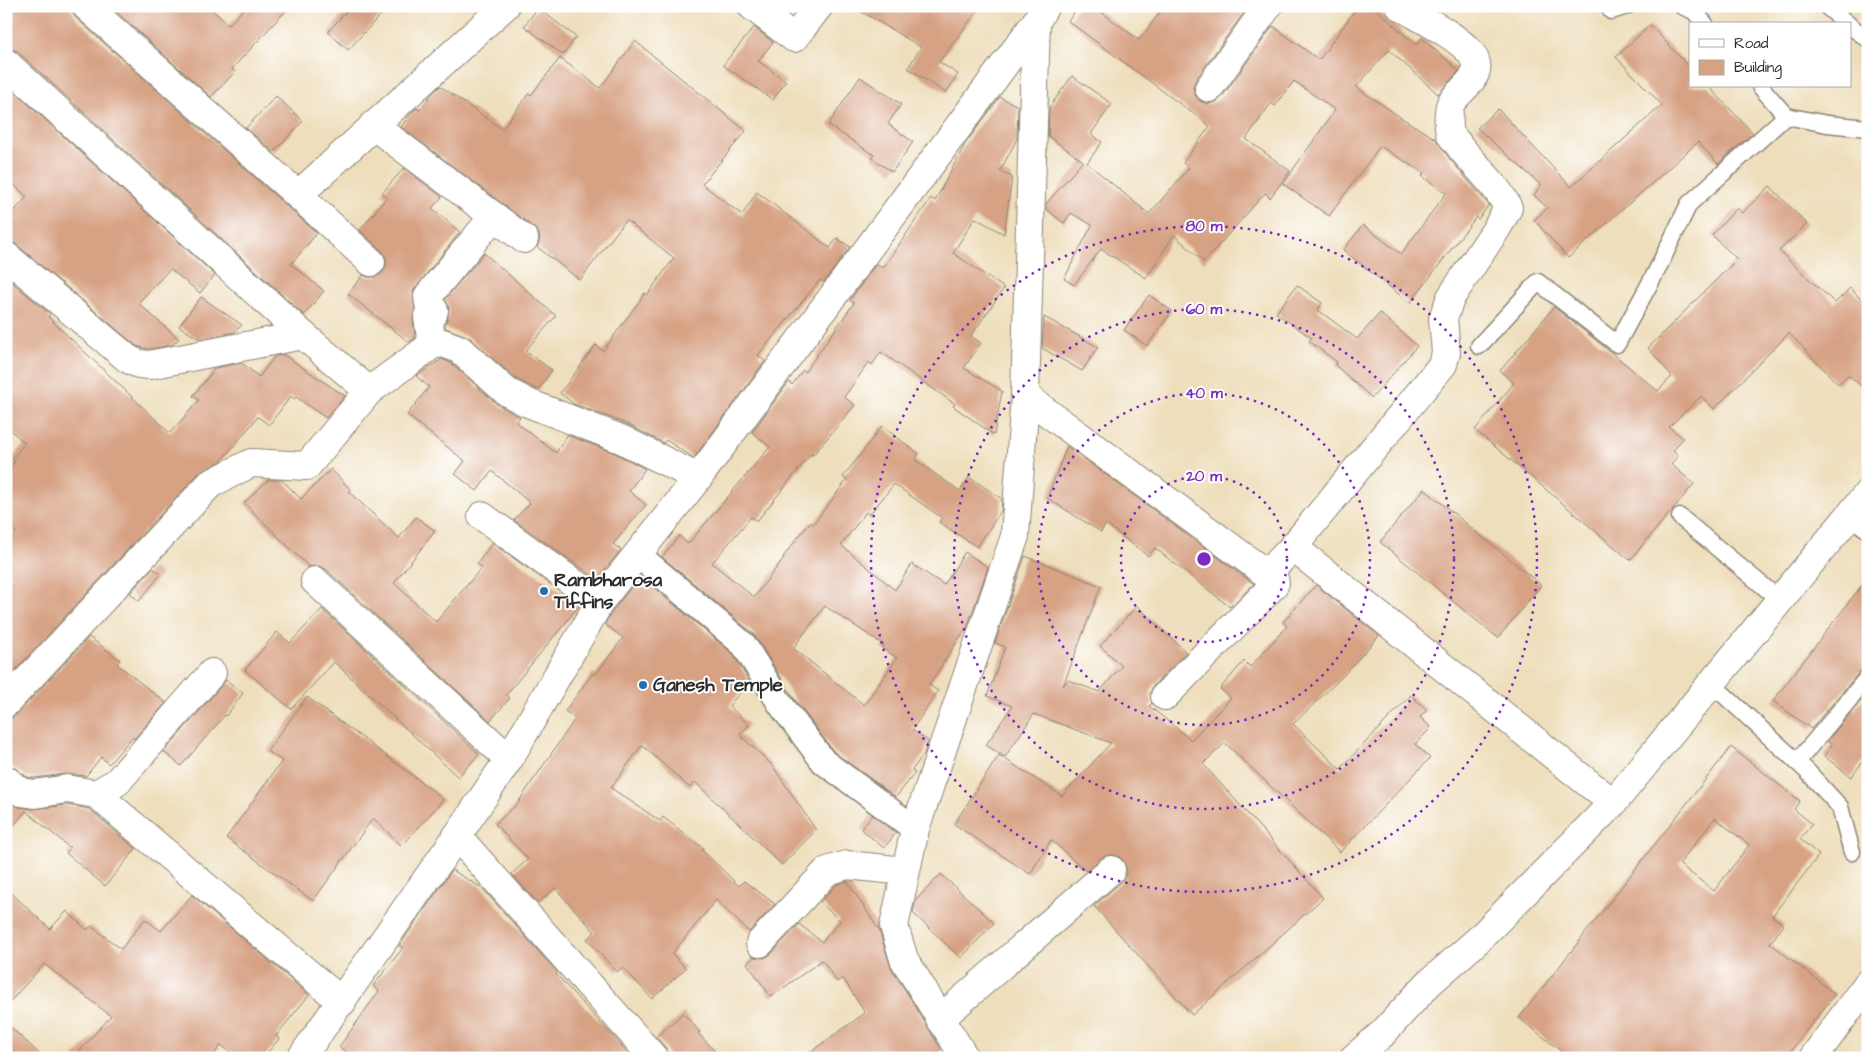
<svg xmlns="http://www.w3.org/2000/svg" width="1874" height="1064" font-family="'Architects Daughter',sans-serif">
  <rect width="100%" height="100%" fill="#fff"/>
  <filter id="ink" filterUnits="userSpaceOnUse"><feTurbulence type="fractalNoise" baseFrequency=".02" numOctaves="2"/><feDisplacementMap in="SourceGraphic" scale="10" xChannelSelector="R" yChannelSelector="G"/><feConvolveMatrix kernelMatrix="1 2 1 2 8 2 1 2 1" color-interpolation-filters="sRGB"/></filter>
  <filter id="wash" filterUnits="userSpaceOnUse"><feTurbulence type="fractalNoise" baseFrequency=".0096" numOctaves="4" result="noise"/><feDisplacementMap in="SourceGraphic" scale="20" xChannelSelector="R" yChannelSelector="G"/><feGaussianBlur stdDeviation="1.12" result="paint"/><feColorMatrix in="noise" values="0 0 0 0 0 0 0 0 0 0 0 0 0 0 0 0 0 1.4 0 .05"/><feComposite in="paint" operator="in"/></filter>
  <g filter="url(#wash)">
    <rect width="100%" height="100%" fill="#eedebc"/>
    <g id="blocks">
      <g fill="#d7a284" fill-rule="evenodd">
        <polygon points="6,6 69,6 76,18 317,233 291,264 324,291 304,315 17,51 6,48"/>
        <polygon points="110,6 208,6 229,25 246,6 290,6 232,69 235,72 211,97"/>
        <polygon points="351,6 389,6 348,50 328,32"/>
        <polygon points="852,6 981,6 939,62 958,74 946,93 908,68 921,47"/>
        <polygon points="1079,6 1093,6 1139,40 1165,6 1248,7 1196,79 1193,87 1195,95 1200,101 1208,104 1216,102 1222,97 1273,26 1319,60 1358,6 1373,6 1416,45 1422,38 1459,71 1438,94 1389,50 1356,87 1403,119 1436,139 1449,158 1489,205 1478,219 1476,217 1410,303 1343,250 1363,225 1401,254 1446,193 1422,176 1424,173 1380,146 1329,216 1283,184 1335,110 1294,81 1275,106 1271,103 1246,139 1290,171 1270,198 1265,193 1204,262 1174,235 1146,278 1101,249 1074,285 1064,279 1092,225 1071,213 1064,223 1046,209 1046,204 1083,161 1048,136 1049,108 1072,76 1112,104 1091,134 1102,142 1087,163 1149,214 1189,168 1183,163 1210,126 1068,21"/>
        <polygon points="538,8 576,37 563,55 524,26"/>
        <polygon points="1650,25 1690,68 1690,86 1708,86 1753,133 1718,164 1698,142 1568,258 1534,220 1547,208 1534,195 1541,185 1477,128 1498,109 1571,187 1662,105 1616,57"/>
        <polygon points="754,27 773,42 758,61 786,81 773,100 723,65"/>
        <polygon points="635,41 746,131 702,184 742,215 757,192 830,248 837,238 850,247 824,282 820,280 758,355 765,361 694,458 666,440 664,443 627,424 574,404 560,393 596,345 603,351 645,293 647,295 674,258 626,220 580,280 537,247 540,240 539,233 533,227 401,127 411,113 416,108 420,110 431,95 440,86 502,129 529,93 531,95 560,58 600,88"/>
        <polygon points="860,77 901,104 888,124 913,142 892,172 872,158 874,155 828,125"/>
        <polygon points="6,84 215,275 200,293 170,269 138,303 179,339 171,345 148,349 136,346 16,244 6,241 6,220 27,197 6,177"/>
        <polygon points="276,96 303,121 274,152 246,128"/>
        <path d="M1000,97L1018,106L1017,139L1000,171L1012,177L1004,234L975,218L953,253L1004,288L971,336L981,343L964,368L1002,391L994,435L953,406L955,404L881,352L872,365L869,362L844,397L855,405L813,455L811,454L757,521L751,517L712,563L754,597L784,558L783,557L810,522L813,524L847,480L843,477L882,426L919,454L915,460L960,491L969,477L1002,499L1001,511L977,547L939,522L942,518L894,484L869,515L866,512L841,545L895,590L912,564L944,585L965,552L988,567L966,631H964L929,685L938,691L912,730L928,741L924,754L912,770L915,773L896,797L834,752L793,697L754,634L662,557L679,536L688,544L770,447L752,432L789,382L792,385L803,370L805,372L854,303L850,300L876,264L883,268L931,198L935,201L965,144ZM825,606L884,645L882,648L897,658L864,705L793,648Z"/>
        <polygon points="404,168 442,197 432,208 460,232 413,291 415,309 413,319 415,338 409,342 348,294 363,275 368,277 376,277 382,273 386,266 386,258 382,251 360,230 387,197 382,193"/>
        <polygon points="1770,186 1807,224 1779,251 1835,303 1850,288 1868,306 1868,392 1848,375 1838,384 1789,333 1714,409 1701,396 1669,427 1683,438 1673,451 1678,456 1671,464 1694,484 1630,560 1475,430 1514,383 1500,371 1554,307 1612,353 1658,391 1672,376 1648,348 1737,259 1712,235 1737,208 1742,213"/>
        <polygon points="484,253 556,316 525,351 552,370 538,390 516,379 469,337 445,328 445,323 448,318 449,307 445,299"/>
        <polygon points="6,277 50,314 48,317 170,433 199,400 193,396 215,368 242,363 259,377 275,356 284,355 345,396 326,418 296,397 294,399 291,396 269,425 258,417 221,461 199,473 6,680 6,545 16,533 6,525 6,472 15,461 12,459 25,443 6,426"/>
        <polygon points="1297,285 1322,303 1318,310 1357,339 1380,313 1417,346 1372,398 1335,365 1337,362 1309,341 1312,338 1276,313"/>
        <polygon points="1149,295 1172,311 1147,346 1124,330"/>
        <polygon points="201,297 242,325 235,332 199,339 179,326"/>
        <polygon points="1044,317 1098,347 1082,371 1042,348"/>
        <polygon points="442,359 451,363 497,404 520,417 516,422 556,453 567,435 615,453 645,469 629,491 646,505 613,544 621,550 597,579 514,520 530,503 492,471 477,491 455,474 465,461 407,415 429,387 416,376"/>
        <polygon points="1067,446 1254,584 1230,607 1155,548 1148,556 1106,524 1101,532 1047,498"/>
        <polygon points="331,469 351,490 349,492 399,538 416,517 435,531 394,583 436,622 482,567 477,564 492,543 580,605 506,695 510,698 490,721 326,569 318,566 309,567 244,503 268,480 282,480 301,499"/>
        <polygon points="1424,489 1541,585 1498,638 1380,542"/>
        <polygon points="1025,556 1101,586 1063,686 1068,680 1099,692 1122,666 1100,646 1137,606 1186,652 1154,685 1150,693 1152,703 1149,706 1191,740 1231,698 1220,689 1244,661 1250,667 1287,626 1283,622 1316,585 1379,636 1343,676 1293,724 1340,769 1411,695 1427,710 1420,717 1431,728 1415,744 1430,758 1340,852 1225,743 1203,764 1323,898 1192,1015 1094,906 1121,882 1126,876 1126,867 1122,859 1116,855 1108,855 1101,858 1086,871 1051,840 1030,874 954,824 999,755 1062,796 1111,743 1034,714 1005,757 986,745 1012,706 987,696 1005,647 995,643"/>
        <polygon points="153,568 161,574 139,601 130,593"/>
        <polygon points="640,576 733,654 749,681 729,706 749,725 740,735 772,765 816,830 782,865 695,782 690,788 642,745 611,788 660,821 663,817 703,848 702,850 739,886 744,881 775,904 749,932 716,900 672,954 686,968 652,999 623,967 617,972 587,939 595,932 555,888 538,903 512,874 528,859 495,824 517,804 575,719 565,711 593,673 595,675 623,638 605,624 614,609"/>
        <polygon points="1868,577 1868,667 1860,671 1811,729 1773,701"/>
        <polygon points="322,609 479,754 458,777 334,662 291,709 245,670 277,632 290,643"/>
        <polygon points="89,637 120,660 117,664 166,703 134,739 132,737 109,764 101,757 86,776 65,774 35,778 27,777 15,768 6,765 6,718 11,718 17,714"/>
        <polygon points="226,680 243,693 226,716 225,715 181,766 164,752"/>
        <polygon points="1868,693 1868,755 1851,777 1824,756 1832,745 1827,741"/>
        <polygon points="307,697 435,792 443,800 402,846 373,818 313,901 226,838 282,761 267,751"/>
        <path d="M1731,747L1800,801L1794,809L1812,824L1800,839L1819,855L1772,916L1784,925L1770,943L1835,994L1785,1058H1570L1519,1018ZM1715,818L1749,845L1714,891L1679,864Z"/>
        <polygon points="6,800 18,807 33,809 67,805 89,809 136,849 105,886 66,853 70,848 26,811 6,834"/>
        <polygon points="872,815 896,833 884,848 861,829"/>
        <polygon points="452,870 482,888 557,972 556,974 582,1003 633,1058 355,1058 339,1047 379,991 373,986 403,948 399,946 400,945"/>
        <polygon points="941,874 994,923 961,958 913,913 916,900"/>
        <polygon points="847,881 879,930 891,967 941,1049 928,1058 802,1058 865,1013 843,978 837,982 822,960 771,997 747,963 754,957 764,958 771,954 799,924 822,942 840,921 820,902 836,885"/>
        <polygon points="6,888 50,929 67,911 87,930 91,926 121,949 145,919 161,931 192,895 309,995 276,1036 279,1039 263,1058 237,1058 221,1045 211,1058 73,1058 111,1016 44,964 6,1006"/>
        <polygon points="683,1013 700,1032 698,1033 721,1058 669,1058 666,1048 656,1037"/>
        <polygon points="6,1023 44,1058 6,1058"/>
      </g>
    </g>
  </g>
  <g filter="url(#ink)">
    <use href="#blocks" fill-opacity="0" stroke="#8c8474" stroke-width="1"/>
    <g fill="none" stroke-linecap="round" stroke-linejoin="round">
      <g stroke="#8c8474" stroke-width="19">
        <g id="service">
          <polyline points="1682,6 1694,11 1705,24"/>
          <polyline points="1826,6 1848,24"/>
          <polyline points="1611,11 1627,6"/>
          <polyline points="1850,26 1868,39"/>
          <polyline points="1760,86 1786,116"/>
          <polyline points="1479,346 1538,282 1617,344 1656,272 1689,204 1786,116 1827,124 1868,128"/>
          <polyline points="1849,516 1868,530"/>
          <polyline points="1680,517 1780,600"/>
          <polyline points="1711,683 1808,772 1840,807 1852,852"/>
          <polyline points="1797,762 1868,677"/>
        </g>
      </g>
      <g stroke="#8c8474" stroke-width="28">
        <polyline id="pedestrian" points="637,554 744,645 781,705 824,762 915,829"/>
      </g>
      <g stroke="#8c8474" stroke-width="30">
        <g id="minor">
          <polyline points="86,6 298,195 505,6"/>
          <polyline points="752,6 794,38 819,6"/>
          <polyline points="6,63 303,335 369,391 432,345 443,343 459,349 507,392 528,403 621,439 698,478"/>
          <polyline points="1209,88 1268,6"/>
          <polyline points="373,125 524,239"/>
          <polyline points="298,195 371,262"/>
          <polyline points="6,256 128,359 139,364 149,365 303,335"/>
          <polyline points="432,345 428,317 433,314 434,310 429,304 428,296 494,216"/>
          <polyline points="1025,396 1267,574 1293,547 1613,803"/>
          <polyline points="482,516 575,584 601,600"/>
          <path d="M1293,547L1443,364L1446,353L1443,318L1451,297L1497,228L1508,208C1497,185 1477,168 1461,148C1458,143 1452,138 1450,133C1448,126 1448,109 1451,103C1460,88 1489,75 1470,52C1454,34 1420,18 1400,6"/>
          <polyline points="315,581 509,759"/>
          <polyline points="1165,696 1273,586 1275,583 1274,579 1267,574"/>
          <polyline points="6,703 210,484 251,463 307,466 369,391"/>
          <polyline points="6,780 21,792 35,794 67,789 96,794 342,1002"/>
          <polyline points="96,794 117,782 212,673"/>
          <polyline points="457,836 654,1058"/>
          <polyline points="760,943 827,871 847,865 905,871"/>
          <polyline points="940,1019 1111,870"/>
          <polyline points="301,1058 457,836 509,759 601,600 698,478 1036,22"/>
          <polyline points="1354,1058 1382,1034 1428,984 1478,940 1613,803 1868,493"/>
          <polyline points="1813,1058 1868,983"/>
        </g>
      </g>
      <g stroke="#8c8474" stroke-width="30">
        <polyline id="tertiary" points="965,1058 904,959 894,926 915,829 1015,536 1025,396 1036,22 1045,6"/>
      </g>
      <use href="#service" stroke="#fff" stroke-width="16"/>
      <use href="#pedestrian" stroke="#fff" stroke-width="25"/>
      <use href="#minor" stroke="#fff" stroke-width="28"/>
      <use href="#tertiary" stroke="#fff" stroke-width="28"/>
    </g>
  </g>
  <g fill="none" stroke="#7b2cbf" stroke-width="2.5" stroke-dasharray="2.5 5">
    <circle cx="1204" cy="559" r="83"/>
    <circle cx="1204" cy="559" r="166"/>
    <circle cx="1204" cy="559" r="250"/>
    <circle cx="1204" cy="559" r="333"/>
  </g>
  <g fill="#1f6fb2" stroke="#fff" stroke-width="2">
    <circle cx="544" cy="591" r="5"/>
    <circle cx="643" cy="685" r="5"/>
  </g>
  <g text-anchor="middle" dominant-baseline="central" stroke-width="4" stroke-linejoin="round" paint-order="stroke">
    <g font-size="19" font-weight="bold" fill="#2b2b2b" stroke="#fff" text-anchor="start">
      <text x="554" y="580">Rambharosa<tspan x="554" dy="22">Tiffins</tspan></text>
      <text x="653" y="685">Ganesh Temple</text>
    </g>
  </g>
  <circle cx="1204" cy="559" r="8" fill="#7b2cbf" stroke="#fff" stroke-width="2.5"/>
  <g font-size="15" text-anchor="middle" font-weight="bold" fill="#7b2cbf" stroke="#fff" stroke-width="4" stroke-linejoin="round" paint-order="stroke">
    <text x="1204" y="231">80 m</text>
    <text x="1204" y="314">60 m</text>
    <text x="1204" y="398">40 m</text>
    <text x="1204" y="481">20 m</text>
  </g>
  <rect width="1874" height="1064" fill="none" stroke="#fff" stroke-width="25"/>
  <rect x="1689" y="22" width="162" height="65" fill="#ffffff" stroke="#aaaaaa"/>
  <rect x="1699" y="39" width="25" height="8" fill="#ffffff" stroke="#aaaaaa"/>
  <text x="1734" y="48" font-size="15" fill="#2b2b2b">Road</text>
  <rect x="1699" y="60" width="25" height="15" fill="#d7a284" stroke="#aaaaaa"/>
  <text x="1734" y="72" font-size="15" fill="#2b2b2b">Building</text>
</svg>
